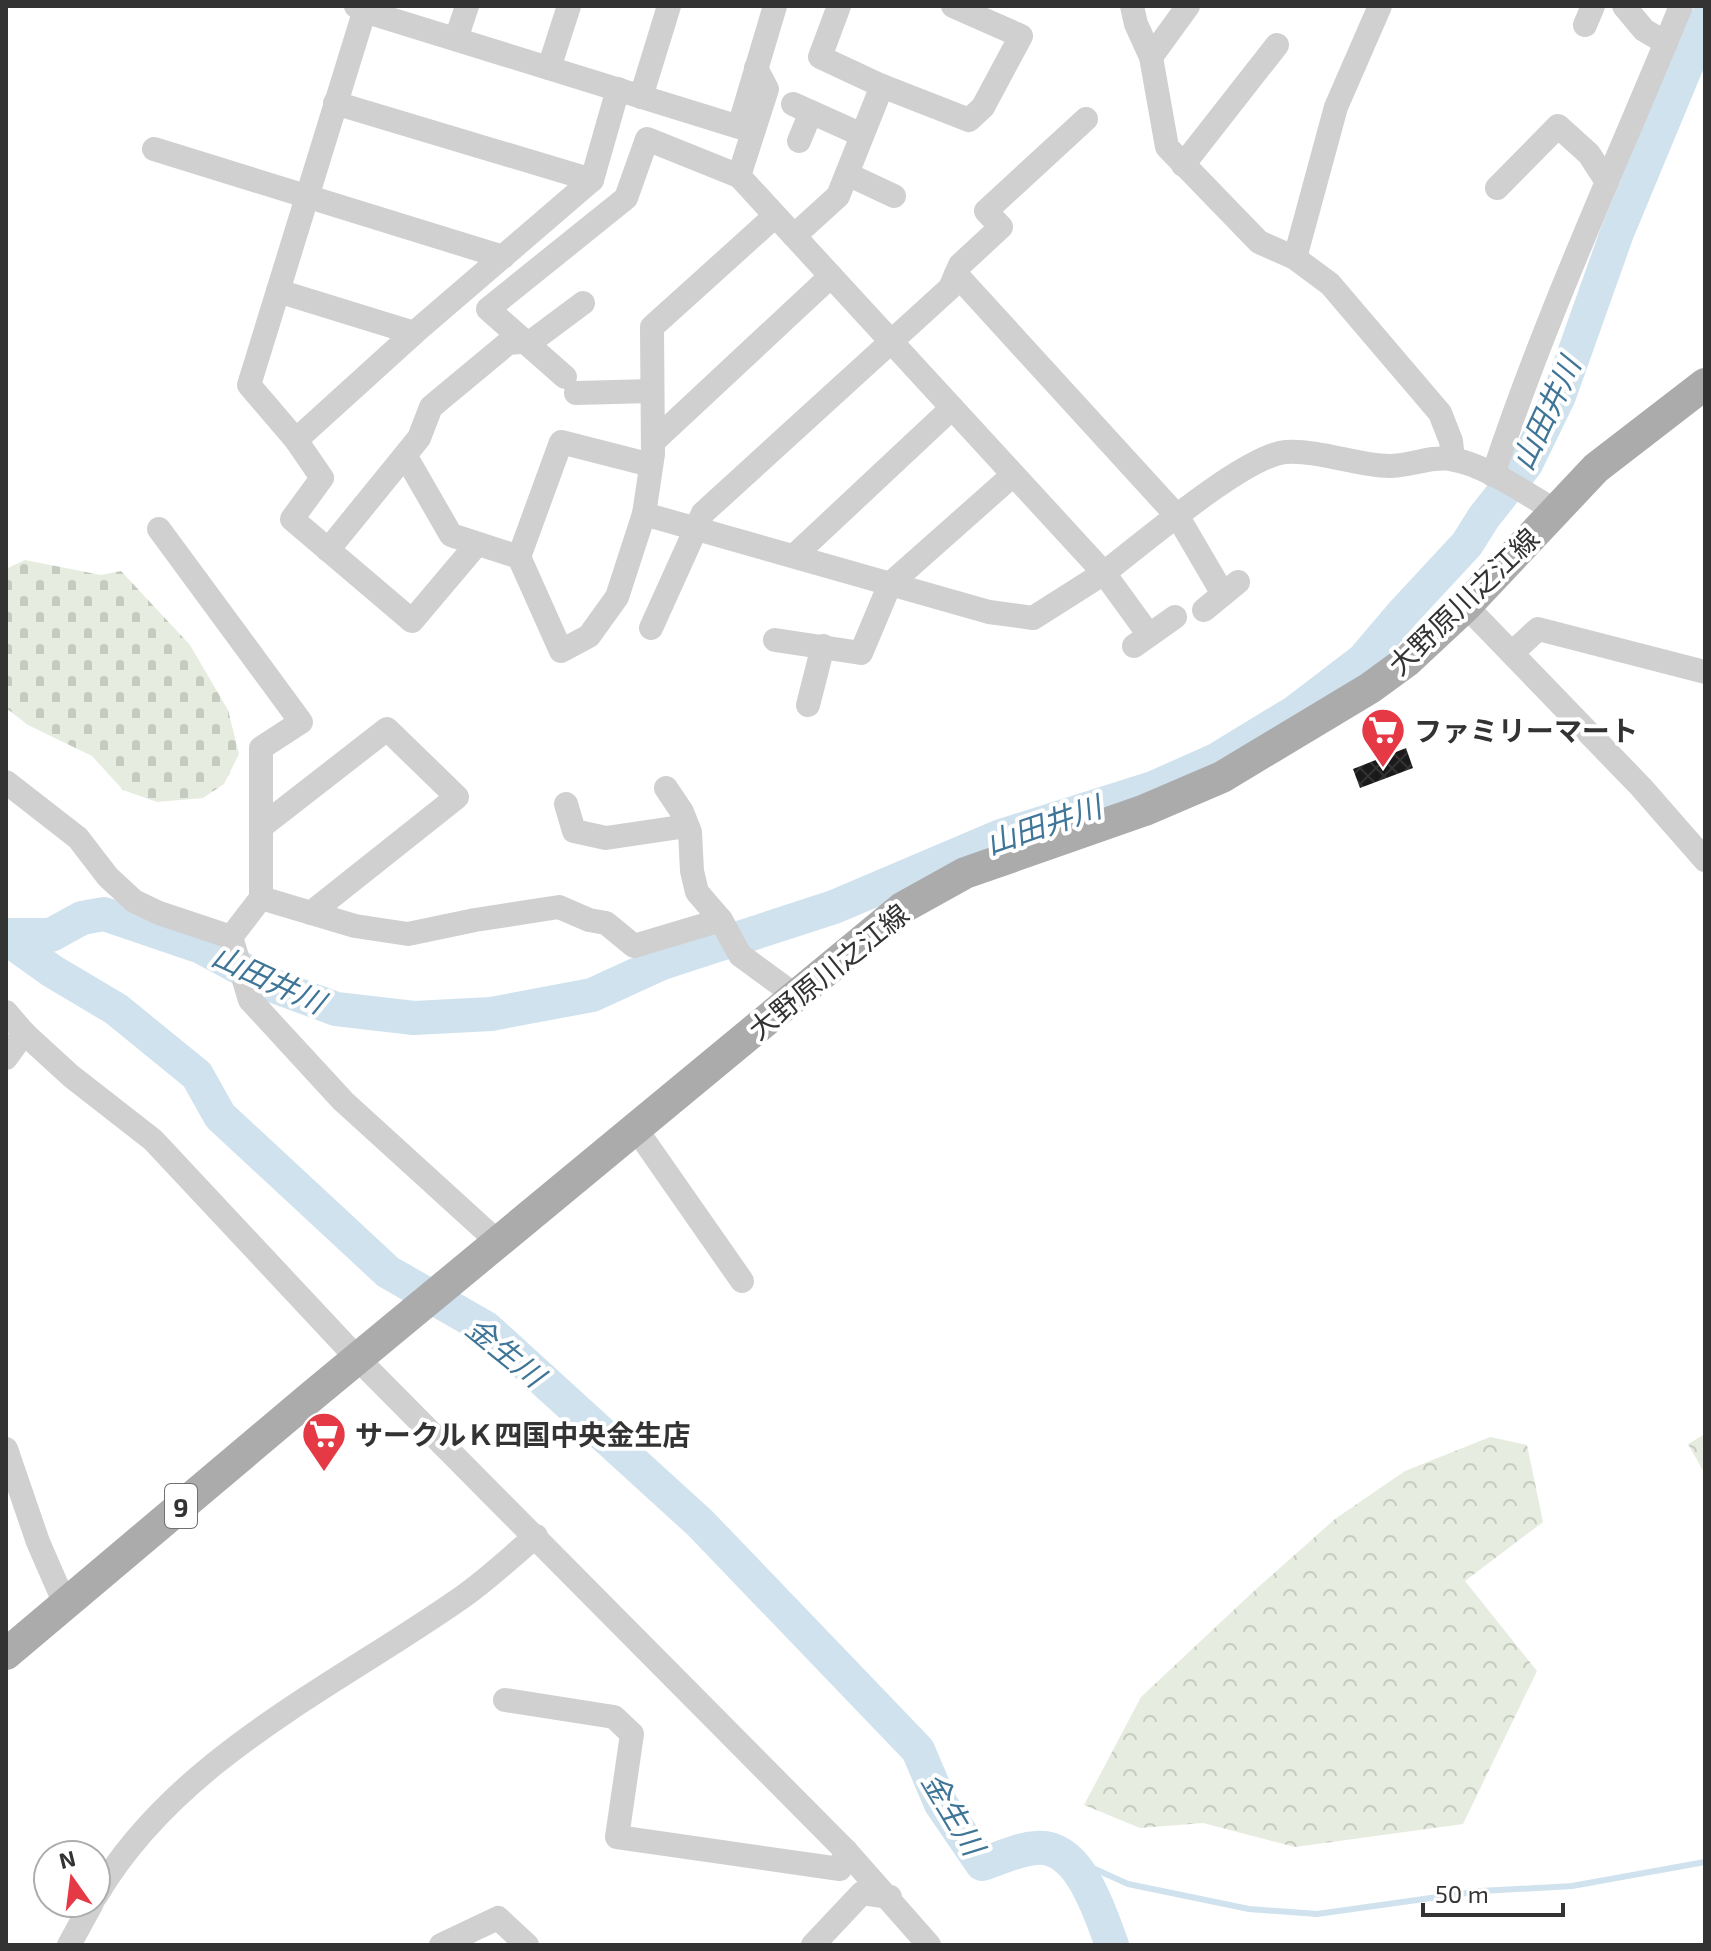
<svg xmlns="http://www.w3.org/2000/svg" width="1711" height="1951" font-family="'Exo 2','Noto Sans JP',sans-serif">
  <defs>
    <pattern id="forest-crowns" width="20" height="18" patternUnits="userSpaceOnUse" patternTransform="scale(2)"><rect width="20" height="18" fill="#e6ecdf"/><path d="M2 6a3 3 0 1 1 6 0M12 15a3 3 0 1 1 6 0" fill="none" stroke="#c6cbc0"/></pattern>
    <pattern id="cemetery-stones" width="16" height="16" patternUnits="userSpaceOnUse" patternTransform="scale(2)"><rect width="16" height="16" fill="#e6ecdf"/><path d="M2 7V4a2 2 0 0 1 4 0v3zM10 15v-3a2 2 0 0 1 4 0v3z" fill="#c6cbc0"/></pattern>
    <pattern id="building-cross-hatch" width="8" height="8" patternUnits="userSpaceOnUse" patternTransform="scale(2)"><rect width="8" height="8" fill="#1a1a1a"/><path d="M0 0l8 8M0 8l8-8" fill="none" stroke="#333"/></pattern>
  </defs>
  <rect width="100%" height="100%" fill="#fff"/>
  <g fill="url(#forest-crowns)">
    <polygon points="1705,1434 1705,1474 1688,1444"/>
    <polygon points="1490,1437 1527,1445 1543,1522 1465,1581 1537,1671 1463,1824 1295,1847 1203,1823 1140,1828 1084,1805 1141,1697 1254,1591 1335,1519 1405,1471"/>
  </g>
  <polygon fill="url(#cemetery-stones)" points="25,560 101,575 121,571 190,645 228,710 239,754 224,784 203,798 157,802 123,790 92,756 28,725 6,708 6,569"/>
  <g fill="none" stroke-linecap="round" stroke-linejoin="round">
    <polyline stroke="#cfe2ee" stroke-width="6" points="1066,1856 1128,1884 1249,1909 1317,1914 1481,1891 1572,1886 1705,1862"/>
    <g stroke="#cfe2ee" stroke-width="34">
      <polyline points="6,935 51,935 82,918 104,914 201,947 274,986 336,1009 414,1018 491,1014 592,995 662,963 834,907 1001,836 1153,788 1216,760 1295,712 1363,660 1403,613 1467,544 1484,517 1526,464 1559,396 1617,233 1705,21"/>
      <path d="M6,938L52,971L116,1009L197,1075L220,1116L388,1272L486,1328L700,1523L918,1750L941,1804L982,1864C999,1859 1018,1849 1036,1848C1080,1844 1100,1913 1112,1945"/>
    </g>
  </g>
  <polygon fill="url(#building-cross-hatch)" points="1406,748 1413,768 1360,788 1353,769"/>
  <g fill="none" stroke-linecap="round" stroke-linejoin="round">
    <g stroke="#d0d0d0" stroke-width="24">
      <polyline points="356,6 364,11 739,127 775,6"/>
      <polyline points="366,6 249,385 296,440 322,478 292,519 412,621 477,544"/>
      <polyline points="839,6 820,57 882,86 969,120 983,107 1021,36 953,6"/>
      <polyline points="1132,6 1136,24 1151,57 1167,147 1259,242 1295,258 1330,284 1440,413 1451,441 1453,459"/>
      <polyline points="1624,6 1644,30 1666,43"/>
      <polyline points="1585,25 1593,6"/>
      <polyline points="456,39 467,6"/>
      <polyline points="1151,57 1188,6"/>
      <polyline points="549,68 569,6"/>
      <path d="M756,68L767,89L739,176L1104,573C1141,545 1245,455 1286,452C1320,450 1355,465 1389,466C1410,466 1430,456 1450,459C1482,463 1527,494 1554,510"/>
      <polyline points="641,97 669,6"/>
      <polyline points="335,103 592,180"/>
      <polyline points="793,104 862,135"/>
      <polyline points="799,141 811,112"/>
      <polyline points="154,149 503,257"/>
      <polyline points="1183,165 1277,45"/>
      <polyline points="847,174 894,196"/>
      <polyline points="1497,188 1558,126 1589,154 1607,182"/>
      <polyline points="794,236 838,196 882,86"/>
      <polyline points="1295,258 1336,107 1380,6"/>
      <polyline points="956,274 1178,517 1223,594"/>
      <polyline points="278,291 414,333"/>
      <polyline points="565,377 488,309 626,198 647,139 739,176"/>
      <polyline points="576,393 652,391"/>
      <polyline points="296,440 414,333 592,180 618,89"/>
      <polyline points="653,442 831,276"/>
      <polyline points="409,462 451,535 519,557 561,651 589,636 617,597 644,514 653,454 652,327 775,216"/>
      <path d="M1493,475C1546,315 1617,162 1681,6"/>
      <polyline points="644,514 989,612 1033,618 1104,573 1149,635"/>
      <polyline points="159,529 301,722 261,748 261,898 231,937"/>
      <polyline points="328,550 419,438 431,407 508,343 532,341 583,303"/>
      <polyline points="794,556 952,408"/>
      <polyline points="519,557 561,442 651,465"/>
      <polyline points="1466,606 1641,787 1705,860"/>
      <polyline points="1204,610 1238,582"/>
      <polyline points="651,628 703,513 950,288 960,265 1001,227 986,211 1086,119"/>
      <polyline points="775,640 861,653 890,584 1013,475"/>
      <polyline points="1134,646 1175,617"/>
      <polyline points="1512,653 1538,629 1705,672"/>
      <polyline points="808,705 823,646"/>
      <polyline points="6,782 78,838 108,877 134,901 159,913 231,937"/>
      <polyline points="666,788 682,812 690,832 692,871 697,892 721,920 740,955 796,996"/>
      <polyline points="566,804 574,831 606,838 687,826"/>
      <polyline points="261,827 387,729 457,797 311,913"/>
      <polyline points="261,898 355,926 408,934 475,920 559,907 589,920 606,923 634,946 721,920"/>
      <polyline points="231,937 250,1000 343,1101 499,1243"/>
      <polyline points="6,1012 24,1033 71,1076 153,1140 358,1359 846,1851 929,1945"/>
      <polyline points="6,1058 24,1033"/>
      <polyline points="636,1129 742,1281"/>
      <polyline points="6,1449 38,1542 65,1604"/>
      <polyline points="505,1700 614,1717 632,1734 617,1837 840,1869 846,1851"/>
      <path d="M96,1896C177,1758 334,1687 461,1598C487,1580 511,1557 536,1536"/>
      <polyline points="69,1945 92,1903"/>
      <polyline points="441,1945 498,1918 527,1945"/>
      <polyline points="813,1945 862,1893 890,1897"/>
    </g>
    <polyline stroke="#ababab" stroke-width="32" points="6,1654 312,1396 902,908 965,873 1145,810 1222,777 1370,688 1407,661 1466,606 1596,468 1705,384"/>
  </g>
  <defs>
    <g id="supermarket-pin" transform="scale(2.3)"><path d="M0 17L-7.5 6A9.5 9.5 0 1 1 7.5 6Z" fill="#e63946" stroke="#fff"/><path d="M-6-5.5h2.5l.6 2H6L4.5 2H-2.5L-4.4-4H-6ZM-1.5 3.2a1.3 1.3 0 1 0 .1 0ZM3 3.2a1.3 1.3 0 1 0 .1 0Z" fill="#fff"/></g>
  </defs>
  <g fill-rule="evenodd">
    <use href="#supermarket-pin" x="1383" y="730"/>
    <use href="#supermarket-pin" x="324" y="1434"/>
  </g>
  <g text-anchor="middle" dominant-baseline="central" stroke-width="8" stroke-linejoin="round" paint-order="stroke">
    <rect fill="#fff" stroke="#707070" stroke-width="2" x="165" y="1484" width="32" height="44" rx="6"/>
    <g font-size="26" font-weight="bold" fill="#333">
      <text x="181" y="1506">9</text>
    </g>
    <g font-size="28" fill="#333" stroke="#fff">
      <text transform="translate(1463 601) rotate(-44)">大野原川之江線</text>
      <text transform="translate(828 971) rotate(-39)">大野原川之江線</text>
    </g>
    <g font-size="28" font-weight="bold" fill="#333" stroke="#fff" text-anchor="start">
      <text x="1414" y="730">ファミリーマート</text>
      <text x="355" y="1434">サークルＫ四国中央金生店</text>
    </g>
    <g font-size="30" font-style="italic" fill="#3f7597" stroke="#fff">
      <text transform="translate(1545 413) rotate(-65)">山田井川</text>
      <text transform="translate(1043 824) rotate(-19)">山田井川</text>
      <text transform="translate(269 978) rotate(25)">山田井川</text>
      <text transform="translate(506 1351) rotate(39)">金生川</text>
      <text transform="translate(954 1813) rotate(59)">金生川</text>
    </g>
  </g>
  <rect width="1711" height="1951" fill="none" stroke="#333333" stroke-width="16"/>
  <g transform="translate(72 1879) rotate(346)"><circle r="38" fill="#ffffff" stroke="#adadad" stroke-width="2"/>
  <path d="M0-6L14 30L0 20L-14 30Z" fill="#e63946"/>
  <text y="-12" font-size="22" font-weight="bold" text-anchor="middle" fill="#333333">N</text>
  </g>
  <path d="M1423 1903v12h140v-12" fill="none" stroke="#333333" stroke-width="4"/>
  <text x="1435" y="1903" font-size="24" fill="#333333" stroke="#ffffff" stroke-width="6" paint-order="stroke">50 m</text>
</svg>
